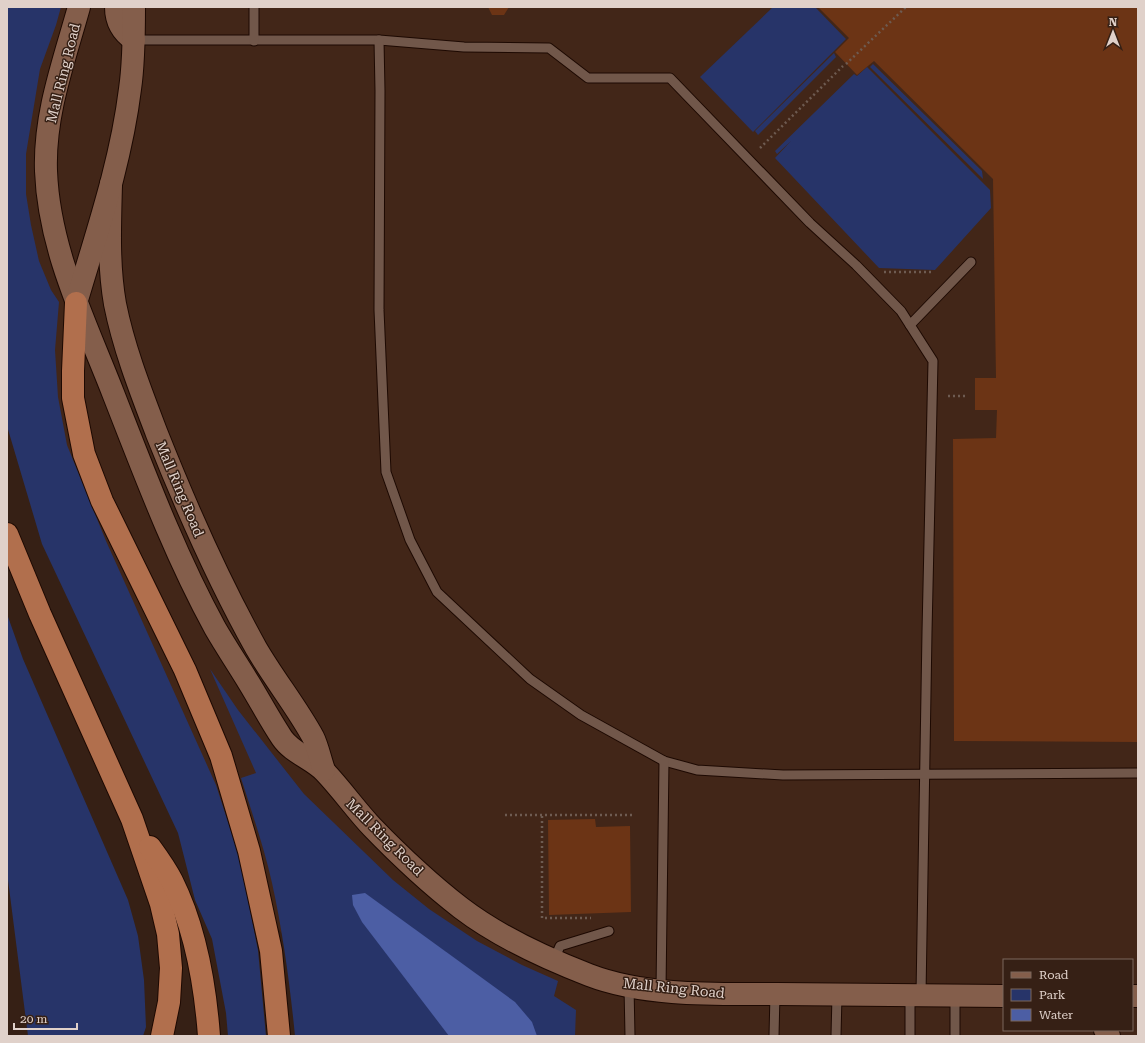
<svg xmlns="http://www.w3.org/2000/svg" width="1145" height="1043" font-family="'Roboto Serif',serif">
  <rect width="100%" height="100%" fill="#362015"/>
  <path fill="#422618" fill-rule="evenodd" d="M7,7H1138V1036H348L172,764L7,350ZM1004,960H1132V1030H1004Z"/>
  <g fill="#273469">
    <polygon points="7,7 61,7 56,25 40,69 26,154 26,194 31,225 39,261 51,290 59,302 55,350 58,397 67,445 106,541 216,785 239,856 258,950 266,1036 228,1036 226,1013 212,939 195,900 178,833 42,544 7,426"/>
    <polygon points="773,7 815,7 846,39 753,132 700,77"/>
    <polygon points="834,53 836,57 758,135 755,131"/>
    <polygon points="873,64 982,171 983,179 870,67"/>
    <polygon points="867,67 990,190 991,208 935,270 879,268 775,158 791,141 777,154 775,151 854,74 857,76"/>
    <polygon points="7,614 23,659 128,900 138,936 144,980 146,1027 143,1036 28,1036 7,872"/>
    <path d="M210,669L238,710L304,794L393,880L429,909L477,941L522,965L558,981L554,996L576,1010L575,1036H295C290,985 283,933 272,883C264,847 252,813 241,778L256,773Z"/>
  </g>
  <polygon fill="#4c5ea4" points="365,893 515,1002 532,1022 537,1036 449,1036 362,922 353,905 352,895"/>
  <g fill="#6c3415">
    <polygon points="488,7 509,7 504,15 492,15"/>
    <polygon points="818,7 1138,7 1138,742 954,741 953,439 996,438 997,410 975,410 975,378 996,378 993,179 874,61 857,75 835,52 849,38"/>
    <polygon points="595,819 596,827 630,826 631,912 549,915 548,820"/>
  </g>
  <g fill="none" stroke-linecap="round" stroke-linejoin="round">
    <g stroke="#1d0902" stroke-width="11">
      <g id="lane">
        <polyline points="134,40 379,40 464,47 549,48 588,78 670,78 810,223 856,265 901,311 933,361 927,632 921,995"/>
        <polyline points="379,40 380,91 379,310 386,472 410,540 437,592 530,679 581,715 664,761 697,770 783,775 1138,773"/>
        <polyline points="254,41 254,7"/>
        <polyline points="910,325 971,262"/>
        <polyline points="554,960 560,946 609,931"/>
        <polyline points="629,986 630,1036"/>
        <polyline points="661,990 664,761"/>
        <polyline points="774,1036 775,994"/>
        <polyline points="836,1036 837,995"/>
        <polyline points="910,1036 910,995"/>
        <polyline points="955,1036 955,996"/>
      </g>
    </g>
    <g stroke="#1d0902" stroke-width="24">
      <g id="secondary">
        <path d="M79,7C64,61 44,114 46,171C49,250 85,321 113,393C144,472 174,553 215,628C226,647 238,665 249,683C260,701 270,720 282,738C292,753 313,759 325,772C342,790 356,810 372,827C400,856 430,884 461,908C499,937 545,958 589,975C646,997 719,994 779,994C854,995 929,995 1004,996"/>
        <path d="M116,7C116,22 122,32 134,40"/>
        <path d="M111,184C110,224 108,264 115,304C124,349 141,392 157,434C186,507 218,580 256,648C274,679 296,706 313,737C318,747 320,759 324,770"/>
        <path d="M76,303C97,232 121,162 130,89C134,62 134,34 134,7"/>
        <polyline points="1132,996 1138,996"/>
        <polyline points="1105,1030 1109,1036"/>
      </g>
    </g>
    <g stroke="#1d0902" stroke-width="24">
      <g id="highway">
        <polyline points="76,303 73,371 73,398 84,454 102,501 185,670 221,756 249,851 271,951 279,1036"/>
        <polyline points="7,534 40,614 132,819 161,904 168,934 171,968 169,1002 162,1036"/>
        <path d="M150,847C158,858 166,869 172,881C196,929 205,983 209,1036"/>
      </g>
    </g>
    <g stroke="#6e5b51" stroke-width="2.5" stroke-dasharray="2 3" stroke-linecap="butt">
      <polyline points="846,64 906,7"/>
      <polyline points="760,148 843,66"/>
      <polyline points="884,272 931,272"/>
      <polyline points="948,396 967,396"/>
      <polyline points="505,815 633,815"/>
      <polyline points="542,816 542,918 591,918"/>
    </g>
    <use href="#lane" stroke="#71574a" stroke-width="9"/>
    <use href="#secondary" stroke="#845e4b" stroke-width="22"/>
    <use href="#highway" stroke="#b16f4d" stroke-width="22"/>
  </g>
  <g text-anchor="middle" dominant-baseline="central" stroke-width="3" stroke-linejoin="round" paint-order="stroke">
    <g font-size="14" fill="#e0d1ca" stroke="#362015">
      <text transform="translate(63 73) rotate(-76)">Mall Ring Road</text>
      <text transform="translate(180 489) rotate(67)">Mall Ring Road</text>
      <text transform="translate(385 837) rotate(45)">Mall Ring Road</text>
      <text transform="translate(674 988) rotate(6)">Mall Ring Road</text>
    </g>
  </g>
  <rect width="1145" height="1043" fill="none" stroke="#e0d1ca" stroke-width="16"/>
  <rect x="1003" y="959" width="130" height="72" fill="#362015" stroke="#7a675d"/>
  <rect x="1011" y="972" width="20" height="6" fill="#845e4b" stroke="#7a675d"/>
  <text x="1039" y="979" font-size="12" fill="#e0d1ca">Road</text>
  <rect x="1011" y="989" width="20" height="12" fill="#273469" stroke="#7a675d"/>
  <text x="1039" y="999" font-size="12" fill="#e0d1ca">Park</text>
  <rect x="1011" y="1009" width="20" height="12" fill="#4c5ea4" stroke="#7a675d"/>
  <text x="1039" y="1019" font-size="12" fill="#e0d1ca">Water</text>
  <g transform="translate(1113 32)" stroke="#362015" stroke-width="3" paint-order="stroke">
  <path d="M0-3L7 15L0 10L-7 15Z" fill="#e0d1ca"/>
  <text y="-6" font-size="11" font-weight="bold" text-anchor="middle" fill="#e0d1ca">N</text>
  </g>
  <path d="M14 1023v6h63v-6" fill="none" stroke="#e0d1ca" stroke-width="2"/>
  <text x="20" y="1023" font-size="12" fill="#e0d1ca" stroke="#362015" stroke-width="3" paint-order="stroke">20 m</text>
</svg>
